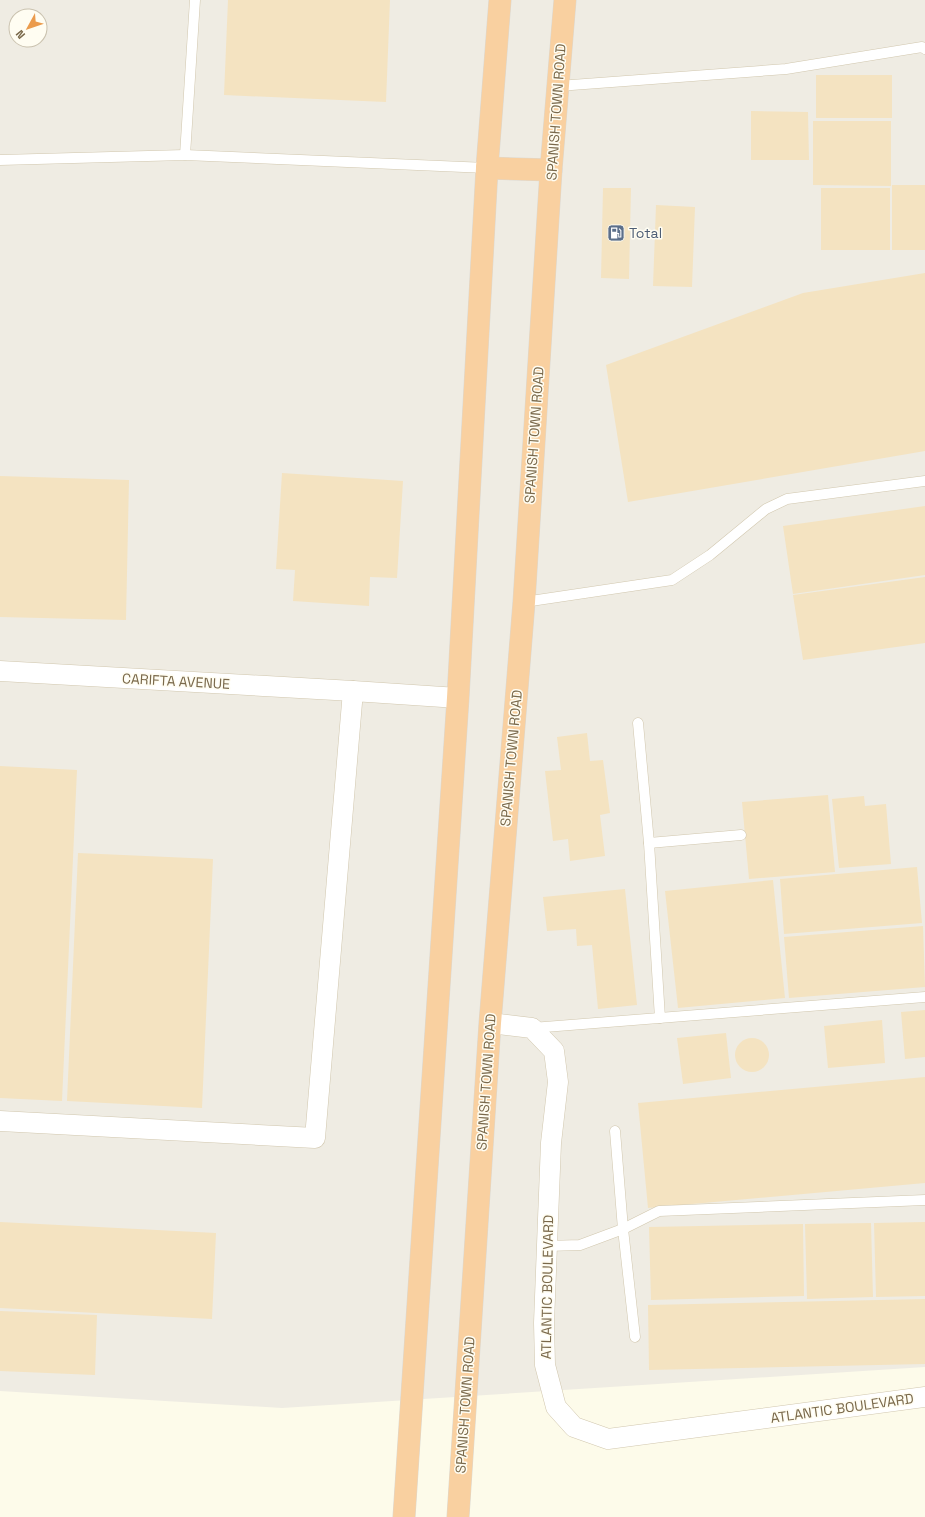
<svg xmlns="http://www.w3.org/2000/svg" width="925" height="1517" font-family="'Space Grotesk',sans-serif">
  <rect width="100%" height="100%" fill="#fdfbea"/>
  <path fill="#efece3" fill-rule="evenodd" d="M0,0H925V1367L282,1408L0,1391ZM16,16H40V40H16Z"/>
  <g fill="#f4e3c1">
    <polygon points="228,0 390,0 386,102 224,95"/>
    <rect x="816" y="75" width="76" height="43"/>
    <polygon points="751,111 808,112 809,160 751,160"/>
    <polygon points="813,121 891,121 891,186 813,185"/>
    <rect x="892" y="185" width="33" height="65"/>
    <polygon points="603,188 631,188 629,279 601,278"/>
    <rect x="821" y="188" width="69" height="62"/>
    <polygon points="656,205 695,207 692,287 653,286"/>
    <polygon points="925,273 925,451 628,502 606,365 803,293"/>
    <polygon points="282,473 403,481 397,578 370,577 369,606 293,601 295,570 276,569"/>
    <polygon points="0,476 129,480 126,620 0,617"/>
    <polygon points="925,506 925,575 793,594 783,526"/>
    <polygon points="925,577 925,643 803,660 793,595"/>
    <polygon points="587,733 590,761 603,760 610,813 600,815 605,856 570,861 568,839 553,841 545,771 561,770 557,737"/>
    <polygon points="0,766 77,770 62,1101 0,1098"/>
    <polygon points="828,795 835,872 749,879 742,802"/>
    <polygon points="864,796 865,806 886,804 891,864 839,868 832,799"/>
    <polygon points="78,853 213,859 202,1108 67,1101"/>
    <polygon points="917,867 922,923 784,934 780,879"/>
    <polygon points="773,880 785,998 678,1008 665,891"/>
    <polygon points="625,889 637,1005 598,1009 592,945 577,946 576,929 547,931 543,897"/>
    <polygon points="923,926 925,987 789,998 784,937"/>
    <polygon points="925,1010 925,1057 905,1059 901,1012"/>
    <polygon points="882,1020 885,1063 828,1068 824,1026"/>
    <polygon points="726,1033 731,1078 683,1084 677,1038"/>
    <circle cx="752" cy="1055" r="17"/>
    <polygon points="925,1077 925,1183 648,1208 638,1103"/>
    <polygon points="0,1222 216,1233 212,1319 0,1308"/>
    <polygon points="925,1222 925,1296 876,1297 874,1223"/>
    <polygon points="871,1223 873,1297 807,1299 805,1224"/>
    <polygon points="803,1224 804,1296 651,1300 649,1227"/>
    <polygon points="925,1299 925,1364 649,1370 648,1305"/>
    <polygon points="0,1311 97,1315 95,1375 0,1371"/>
  </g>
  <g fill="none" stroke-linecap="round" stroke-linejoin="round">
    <g stroke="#d1c7ae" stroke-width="11">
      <g id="lane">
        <polyline points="558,86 786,69 922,47 925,49"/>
        <polyline points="185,155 195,0"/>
        <polyline points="0,160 185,155 487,168"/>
        <polyline points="524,602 672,580 710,555 766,509 787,499 925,481"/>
        <polyline points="638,723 649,843 660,1018"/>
        <polyline points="649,843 741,835"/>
        <polyline points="532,1028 925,997"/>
        <polyline points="615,1131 623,1229 635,1337"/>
        <polyline points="547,1246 580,1245 623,1229 659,1211 925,1200"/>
      </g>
    </g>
    <g stroke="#d1c7ae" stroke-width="21">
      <g id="street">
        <polyline points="0,671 353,691"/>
        <polyline points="490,1023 532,1028 554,1051 558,1082 551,1143 548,1219 544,1323 545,1365 556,1407 574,1427 608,1439 925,1397"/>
        <polyline points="0,1121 315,1138 353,691 458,698"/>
      </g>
    </g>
    <g stroke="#dcd8d0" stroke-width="23">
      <g id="highway">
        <polyline points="487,168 551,170"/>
        <polyline points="404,1517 458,698 487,168 500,0"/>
        <polyline points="458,1517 490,1023 524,602 551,170 565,0"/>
      </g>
    </g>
    <use href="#lane" stroke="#fff" stroke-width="10"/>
    <use href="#street" stroke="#fff" stroke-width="20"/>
    <use href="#highway" stroke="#f9d0a0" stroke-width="22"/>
  </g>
  <defs>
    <g id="fuel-square" transform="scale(0.9)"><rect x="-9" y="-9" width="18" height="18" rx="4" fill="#5c6f8a" stroke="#fffdf2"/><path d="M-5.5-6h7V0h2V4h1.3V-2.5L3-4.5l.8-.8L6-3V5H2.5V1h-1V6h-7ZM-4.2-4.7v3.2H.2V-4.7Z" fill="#fff"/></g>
  </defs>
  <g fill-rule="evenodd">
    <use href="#fuel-square" x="616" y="233"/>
  </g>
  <g text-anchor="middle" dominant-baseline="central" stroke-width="3" stroke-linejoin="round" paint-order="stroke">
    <g font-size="14" fill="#7a694b" stroke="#fffdf2">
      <text transform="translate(556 112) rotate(-86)">SPANISH TOWN ROAD</text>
      <text transform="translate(534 435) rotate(-86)">SPANISH TOWN ROAD</text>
      <text transform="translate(176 681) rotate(3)">CARIFTA AVENUE</text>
      <text transform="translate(511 758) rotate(-85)">SPANISH TOWN ROAD</text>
      <text transform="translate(486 1082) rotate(-86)">SPANISH TOWN ROAD</text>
      <text transform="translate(547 1287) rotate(-89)">ATLANTIC BOULEVARD</text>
      <text transform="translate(465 1405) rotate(-86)">SPANISH TOWN ROAD</text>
      <text transform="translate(842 1408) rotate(-8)">ATLANTIC BOULEVARD</text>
    </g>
    <g font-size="14" fill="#4e5e75" stroke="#fffdf2" text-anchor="start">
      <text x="629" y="233">Total</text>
    </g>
  </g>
  <g transform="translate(28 28) rotate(230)"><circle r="19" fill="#fffdf2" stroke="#cac2af"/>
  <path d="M0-3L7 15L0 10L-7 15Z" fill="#eb9b4c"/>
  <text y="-6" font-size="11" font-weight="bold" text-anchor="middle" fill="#7a694b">N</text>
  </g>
</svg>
